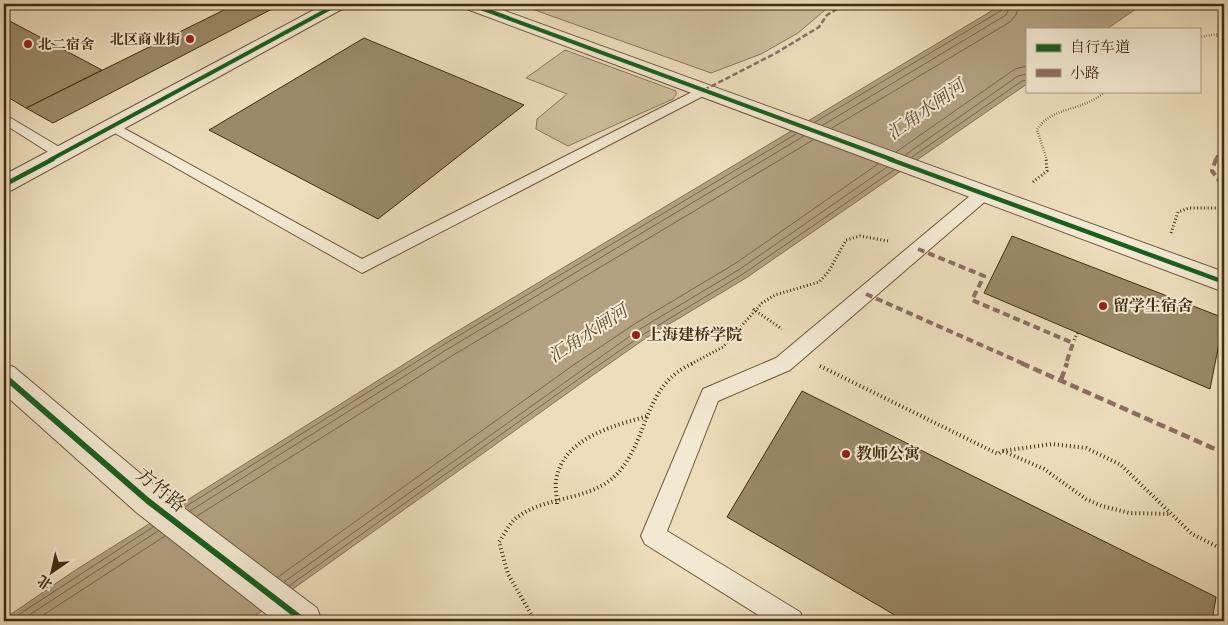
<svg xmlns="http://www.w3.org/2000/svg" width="1228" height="625" font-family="'IM FELL Double Pica','Noto Serif SC',serif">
  <rect width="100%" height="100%" fill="#edddbc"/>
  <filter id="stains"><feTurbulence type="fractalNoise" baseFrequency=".004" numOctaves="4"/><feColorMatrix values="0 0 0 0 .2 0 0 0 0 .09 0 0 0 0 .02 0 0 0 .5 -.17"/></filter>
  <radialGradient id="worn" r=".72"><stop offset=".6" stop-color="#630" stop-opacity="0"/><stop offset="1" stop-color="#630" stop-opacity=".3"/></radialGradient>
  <g fill="#d0bf9f" stroke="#897658">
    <polygon points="518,4 832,4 798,33 761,54 711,73"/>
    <polygon points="565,50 676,91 676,95 673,99 568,146 536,129 537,119 567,94 526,78"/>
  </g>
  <polygon fill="#b3a182" stroke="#867354" points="1003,4 1143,4 1107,29 1027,29 1027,84 746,278 646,338 583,382 248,621 4,621 4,619 74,571 441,341"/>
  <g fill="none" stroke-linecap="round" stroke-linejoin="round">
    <g stroke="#7a6749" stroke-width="1">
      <polyline points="815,122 1002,10 1005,4"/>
      <polyline points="823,125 1006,15 1011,4"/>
      <polyline points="832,128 1010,22 1016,15 1019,4"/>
      <polyline points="896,152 1015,69 1027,66"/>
      <polyline points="905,155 1018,76 1027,74"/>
      <polyline points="912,157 1022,81 1027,80"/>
      <polyline points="185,507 443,345 796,134"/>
      <polyline points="190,511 446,350 804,136"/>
      <polyline points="197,516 450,357 813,140"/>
      <polyline points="278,577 572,366 636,323 736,263 878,164"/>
      <polyline points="284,582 640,329 740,269 887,167"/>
      <polyline points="289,586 580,378 644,334 743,274 894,170"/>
      <polyline points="9,621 153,527"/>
      <polyline points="20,621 158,531"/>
      <polyline points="34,621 165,536"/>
    </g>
  </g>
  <g fill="#9b8969" stroke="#422d10">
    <polygon points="236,4 265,4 274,8 53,123 26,108"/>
    <polygon points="4,18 102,70 26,108 4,95"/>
    <polygon points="364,38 524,105 378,219 209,130"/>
    <polygon points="1012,236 1224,318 1210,389 984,293"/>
    <polygon points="802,391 1216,597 1212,621 905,621 727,517"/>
  </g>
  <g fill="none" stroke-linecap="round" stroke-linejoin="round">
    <g stroke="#6d593b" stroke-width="2">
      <g id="lane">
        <polygon points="704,86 711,90 709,93 362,273 104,127 106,124 116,124 362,259"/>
        <polygon points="4,114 66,151 69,154 66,157 56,157 4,124"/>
        <polygon points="983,189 989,190 991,194 989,198 790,370 718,401 667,531 800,612 804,621 768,621 645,544 641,536 703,389 776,358 977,190"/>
      </g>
    </g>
    <g stroke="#6d593b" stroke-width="2">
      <g id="street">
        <polygon points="325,4 347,4 344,8 12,190 4,193 4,175"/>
        <polygon points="461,4 486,4 1224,272 1224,292 464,8"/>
        <polygon points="4,364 14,367 160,490 317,608 322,621 275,621 136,512 4,394"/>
      </g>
    </g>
    <g stroke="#422d10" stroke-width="2.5" stroke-dasharray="0.5 2" stroke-linecap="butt">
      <polyline points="1217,36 1224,41"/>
      <polyline points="1199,37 1224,33"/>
      <path d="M1047,160L1037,130C1051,106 1083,112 1106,91"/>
    </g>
    <g stroke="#422d10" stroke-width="3" stroke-dasharray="1 2.5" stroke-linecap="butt">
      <polyline points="1033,182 1047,171 1046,159"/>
      <polyline points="1171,233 1178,212 1189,208 1224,208"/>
      <polyline points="753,309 782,329"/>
      <polyline points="1074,340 1078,332"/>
      <polyline points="691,364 723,347 762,303 775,295 819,282 829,271 846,240 860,236 888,241"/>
    </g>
    <g stroke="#422d10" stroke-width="4" stroke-dasharray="1 3" stroke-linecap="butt">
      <polyline points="820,366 998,454 1002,451 1052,444 1086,448 1121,465 1192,534 1224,550"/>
      <polyline points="1003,451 1044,469 1086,499 1102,506 1130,513 1171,514"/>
      <path d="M557,504C557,497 555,488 556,481C562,438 613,426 648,416"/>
      <path d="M535,621L508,574L499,542C504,535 508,526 514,520C544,494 590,503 618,473C650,437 643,384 694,363"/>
    </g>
    <use href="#lane" fill="#f3e9d3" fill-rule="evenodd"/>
    <use href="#street" fill="#f3e9d3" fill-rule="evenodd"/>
    <g stroke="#8d6e63" stroke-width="2.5" stroke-dasharray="5.5 2.5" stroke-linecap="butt">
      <polyline points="704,90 776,53 819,27 827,15 842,6 852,4"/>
      <polyline points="1215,160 1224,144"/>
    </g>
    <g stroke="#8d6e63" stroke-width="4" stroke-dasharray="7 4" stroke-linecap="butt">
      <polyline points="1216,159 1212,171 1224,187"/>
      <polyline points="918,249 984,276 972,300 1073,343 1066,364"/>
      <polyline points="866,294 1024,364"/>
    </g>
    <g stroke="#8d6e63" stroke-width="4.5" stroke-dasharray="9 4.5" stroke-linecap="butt">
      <polyline points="1021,363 1224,453"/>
      <polyline points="1061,380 1067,363"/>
    </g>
    <g stroke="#f3e9d3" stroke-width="6">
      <g id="cycleway-far2">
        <polyline points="470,4 893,160"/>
        <polyline points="50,160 338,4"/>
      </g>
    </g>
    <g stroke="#f3e9d3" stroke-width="8">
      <g id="cycleway-far1">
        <polyline points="889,159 1224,282"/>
        <polyline points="4,185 53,159"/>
      </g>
    </g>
    <g stroke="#f3e9d3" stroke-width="9">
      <polyline id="cycleway" points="4,376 148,501 304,621"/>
    </g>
    <use href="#cycleway-far2" stroke="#1b5e20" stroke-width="4"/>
    <use href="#cycleway-far1" stroke="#1b5e20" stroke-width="4.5"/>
    <use href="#cycleway" stroke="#1b5e20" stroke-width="6"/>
  </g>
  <g fill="#8f2418" stroke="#f3e9d3" stroke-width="2">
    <circle cx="190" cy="39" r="5"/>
    <circle cx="28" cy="44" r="5"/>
    <circle cx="1103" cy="306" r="5"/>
    <circle cx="636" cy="335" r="5"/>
    <circle cx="846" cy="454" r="5"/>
  </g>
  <g text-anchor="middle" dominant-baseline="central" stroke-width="4" stroke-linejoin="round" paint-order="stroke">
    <g font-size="14" font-weight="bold" fill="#422d10" stroke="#f3e9d3" text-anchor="end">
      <text x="180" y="39">北区商业街</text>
      <text x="38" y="44" text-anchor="start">北二宿舍</text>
    </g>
    <g font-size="16" font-weight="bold" fill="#422d10" stroke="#f3e9d3" text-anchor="start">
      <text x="1113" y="306">留学生宿舍</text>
      <text x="646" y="335">上海建桥学院</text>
      <text x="856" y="454">教师公寓</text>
    </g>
    <g font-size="18" font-style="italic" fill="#5e4a2c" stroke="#f3e9d3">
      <text transform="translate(926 110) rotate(-35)">汇角水闸河</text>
      <text transform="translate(588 334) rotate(-33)">汇角水闸河</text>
    </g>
    <g font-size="19" fill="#422d10" stroke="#f3e9d3">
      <text transform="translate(161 490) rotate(39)">方竹路</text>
    </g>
  </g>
  <rect width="1228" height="625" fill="none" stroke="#edddbc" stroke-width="20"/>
  <rect x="5" y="5" width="1218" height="615" fill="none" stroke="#422d10" stroke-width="2.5"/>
  <rect x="10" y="10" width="1208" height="605" fill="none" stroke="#422d10"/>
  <rect x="1026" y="28" width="175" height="65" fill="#f3e9d3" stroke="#ac9e85"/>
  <rect x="1036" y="44" width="25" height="8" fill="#1b5e20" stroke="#ac9e85"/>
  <text x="1070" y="52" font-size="15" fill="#422d10">自行车道</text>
  <rect x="1036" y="69" width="25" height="8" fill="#8d6e63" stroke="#ac9e85"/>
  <text x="1070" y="78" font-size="15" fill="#422d10">小路</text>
  <g transform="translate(52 572) rotate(214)" stroke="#f3e9d3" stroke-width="4" paint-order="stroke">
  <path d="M0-4L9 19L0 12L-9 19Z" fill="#422d10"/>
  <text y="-8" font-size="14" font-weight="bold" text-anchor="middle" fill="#422d10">北</text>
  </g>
  <rect width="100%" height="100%" filter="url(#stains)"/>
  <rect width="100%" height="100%" fill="url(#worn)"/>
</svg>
